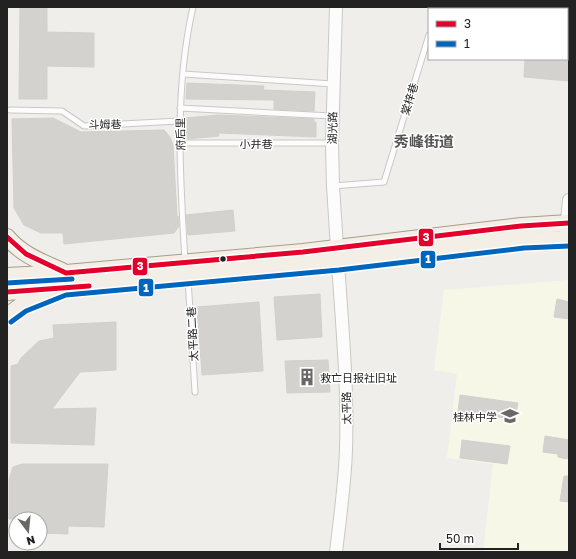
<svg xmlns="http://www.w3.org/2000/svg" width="576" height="559" font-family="'Golos Text','Noto Sans SC',sans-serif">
  <rect width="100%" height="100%" fill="#f0eeea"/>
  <polygon fill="#f7f7e7" points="569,280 569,552 483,552 493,464 447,458 457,374 434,370 444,290"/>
  <g fill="#d4d2cf" stroke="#d3d0cb">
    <polygon points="20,7 47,7 47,32 94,33 94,67 47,66 47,99 19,99"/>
    <polygon points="525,59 569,59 569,81 524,77"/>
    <polygon points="187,83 264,86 263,90 315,92 314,111 274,109 274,100 186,99"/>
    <polygon points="219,115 314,119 314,122 316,122 316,137 218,133 219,136 186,139 185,118"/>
    <polygon points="53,118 81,132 164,130 170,137 173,145 177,216 178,216 179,226 174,233 64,244 63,233 41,233 24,225 14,208 12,119"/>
    <polygon points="233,210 235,231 188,235 186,215"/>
    <polygon points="320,294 322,337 277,340 274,297"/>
    <polygon points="557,299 569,302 569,319 554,317"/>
    <polygon points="259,302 263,371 202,375 197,307"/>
    <polygon points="116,322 116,370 80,372 52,409 96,408 94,445 11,443 11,366 18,364 21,358 39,341 54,338 53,325"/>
    <polygon points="328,360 330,392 287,393 285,361"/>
    <polygon points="460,395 518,403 515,419 458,412"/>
    <polygon points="545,436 569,440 569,455 567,459 558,457 558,454 543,452"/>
    <polygon points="462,440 510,446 507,464 460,458"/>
    <polygon points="22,464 108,464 104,527 68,526 68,534 40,533 40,519 9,519 9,480 13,467"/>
    <polygon points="564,476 569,476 569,502 560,501"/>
  </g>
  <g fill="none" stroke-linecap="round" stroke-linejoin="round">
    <g stroke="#c9c8c6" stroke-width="7">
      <g id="service">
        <polyline points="437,9 438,7"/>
        <polyline points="183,74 333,84"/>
        <polyline points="180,108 332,116"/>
        <polyline points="10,110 62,111 84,126 179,121"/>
        <polyline points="180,143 331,143"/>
        <polyline points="333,186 384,182 429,35"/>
        <path d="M185,261C180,177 174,90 193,7"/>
        <polyline points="188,279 195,392"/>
      </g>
    </g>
    <g stroke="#c9c8c6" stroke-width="14">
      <g id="tertiary">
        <polyline points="336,7 332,143 333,186 337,248"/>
        <polyline points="566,232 569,200"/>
        <path d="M336,552C340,518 345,483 346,449C348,387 342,325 338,263"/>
      </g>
    </g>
    <g stroke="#a79e86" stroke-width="18">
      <g id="primary">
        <path d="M7,237C22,255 42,262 62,271"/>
        <polyline points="7,276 66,273 303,252 521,226 569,223"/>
        <polyline points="7,292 64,288 188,276 338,263 523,241 569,239"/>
        <polyline points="7,316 22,305 49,293"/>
      </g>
    </g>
    <use href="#service" stroke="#fdfcfc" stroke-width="5"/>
    <use href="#tertiary" stroke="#fdfcfc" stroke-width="12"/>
    <use href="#primary" stroke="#f3eee6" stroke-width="16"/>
    <g stroke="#fff" stroke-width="8">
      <g id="bus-1">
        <polyline points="7,237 26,254 66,273 303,252 521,226 569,223"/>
        <polyline points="7,292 89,286"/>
      </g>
    </g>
    <g stroke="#fff" stroke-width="8">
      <g id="bus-2">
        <polyline points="7,283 72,279"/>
        <polyline points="11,322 26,311 66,295 339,270 524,248 569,246"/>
      </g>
    </g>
    <use href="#bus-1" stroke="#e4002b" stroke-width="5"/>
    <use href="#bus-2" stroke="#0065bd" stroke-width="5"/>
  </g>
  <defs>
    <g id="building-bare" transform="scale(1.38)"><path d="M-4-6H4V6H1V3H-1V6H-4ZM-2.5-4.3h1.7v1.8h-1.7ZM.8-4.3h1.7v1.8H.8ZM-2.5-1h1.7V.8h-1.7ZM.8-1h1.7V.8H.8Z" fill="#6a6968" stroke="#fff" stroke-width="2.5" paint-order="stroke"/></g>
    <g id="school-bare" transform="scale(1.38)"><path d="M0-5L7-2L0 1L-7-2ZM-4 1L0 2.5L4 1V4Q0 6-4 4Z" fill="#6a6968" stroke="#fff" stroke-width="2.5" paint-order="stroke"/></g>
  </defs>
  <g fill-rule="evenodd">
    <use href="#building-bare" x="307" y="377"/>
    <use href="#school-bare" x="510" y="416"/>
  </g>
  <circle fill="#222" stroke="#fff" stroke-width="1.5" cx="223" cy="259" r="3.5"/>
  <g text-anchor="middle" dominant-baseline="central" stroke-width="3" stroke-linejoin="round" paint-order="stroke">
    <g font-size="11" fill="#222" stroke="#fff">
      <text transform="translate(409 99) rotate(-73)">棠梓巷</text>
      <text transform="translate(105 124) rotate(-1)">斗姆巷</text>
      <text transform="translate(332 128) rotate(-89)">湖光路</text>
      <text transform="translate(180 134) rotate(-91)">府后里</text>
      <text x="256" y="143">小井巷</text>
      <text transform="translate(192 334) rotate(-93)">太平路二巷</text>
      <text transform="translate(346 408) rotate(-91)">太平路</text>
    </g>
    <g font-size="11" fill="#222" stroke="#fff" text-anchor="start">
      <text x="320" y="377">救亡日报社旧址</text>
      <text x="497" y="416" text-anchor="end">桂林中学</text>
    </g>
    <g font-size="15" font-weight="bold" fill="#555" stroke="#fff">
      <text x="424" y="141">秀峰街道</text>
    </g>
  </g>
  <g stroke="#fff" stroke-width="1.5">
    <rect x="418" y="228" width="16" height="19" rx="4" fill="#e4002b"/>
    <rect x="420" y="250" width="16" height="19" rx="4" fill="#0065bd"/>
    <rect x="132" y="257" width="16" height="19" rx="4" fill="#e4002b"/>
    <rect x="138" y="278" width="16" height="19" rx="4" fill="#0065bd"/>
  </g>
  <g font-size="11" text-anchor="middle" font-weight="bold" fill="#fff">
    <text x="426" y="241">3</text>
    <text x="428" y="263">1</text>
    <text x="140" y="270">3</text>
    <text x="146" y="292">1</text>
  </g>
  <rect width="576" height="559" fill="none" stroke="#222222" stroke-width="16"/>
  <rect x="428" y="8" width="140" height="52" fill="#ffffff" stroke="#a7a7a7"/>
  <rect x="436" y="21" width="20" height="6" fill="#e4002b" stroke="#a7a7a7"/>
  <text x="464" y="28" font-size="12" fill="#222222">3</text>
  <rect x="436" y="41" width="20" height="6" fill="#0065bd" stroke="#a7a7a7"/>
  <text x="464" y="48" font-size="12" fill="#222222">1</text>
  <g transform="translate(28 531) rotate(164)"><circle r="19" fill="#ffffff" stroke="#a7a7a7"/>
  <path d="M0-3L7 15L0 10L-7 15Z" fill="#6a6968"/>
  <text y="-6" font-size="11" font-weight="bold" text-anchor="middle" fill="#222222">N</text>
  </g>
  <path d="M440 543v6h78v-6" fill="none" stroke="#222222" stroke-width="2"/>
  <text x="446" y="543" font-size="12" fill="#222222" stroke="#ffffff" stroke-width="3" paint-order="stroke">50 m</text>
</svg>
